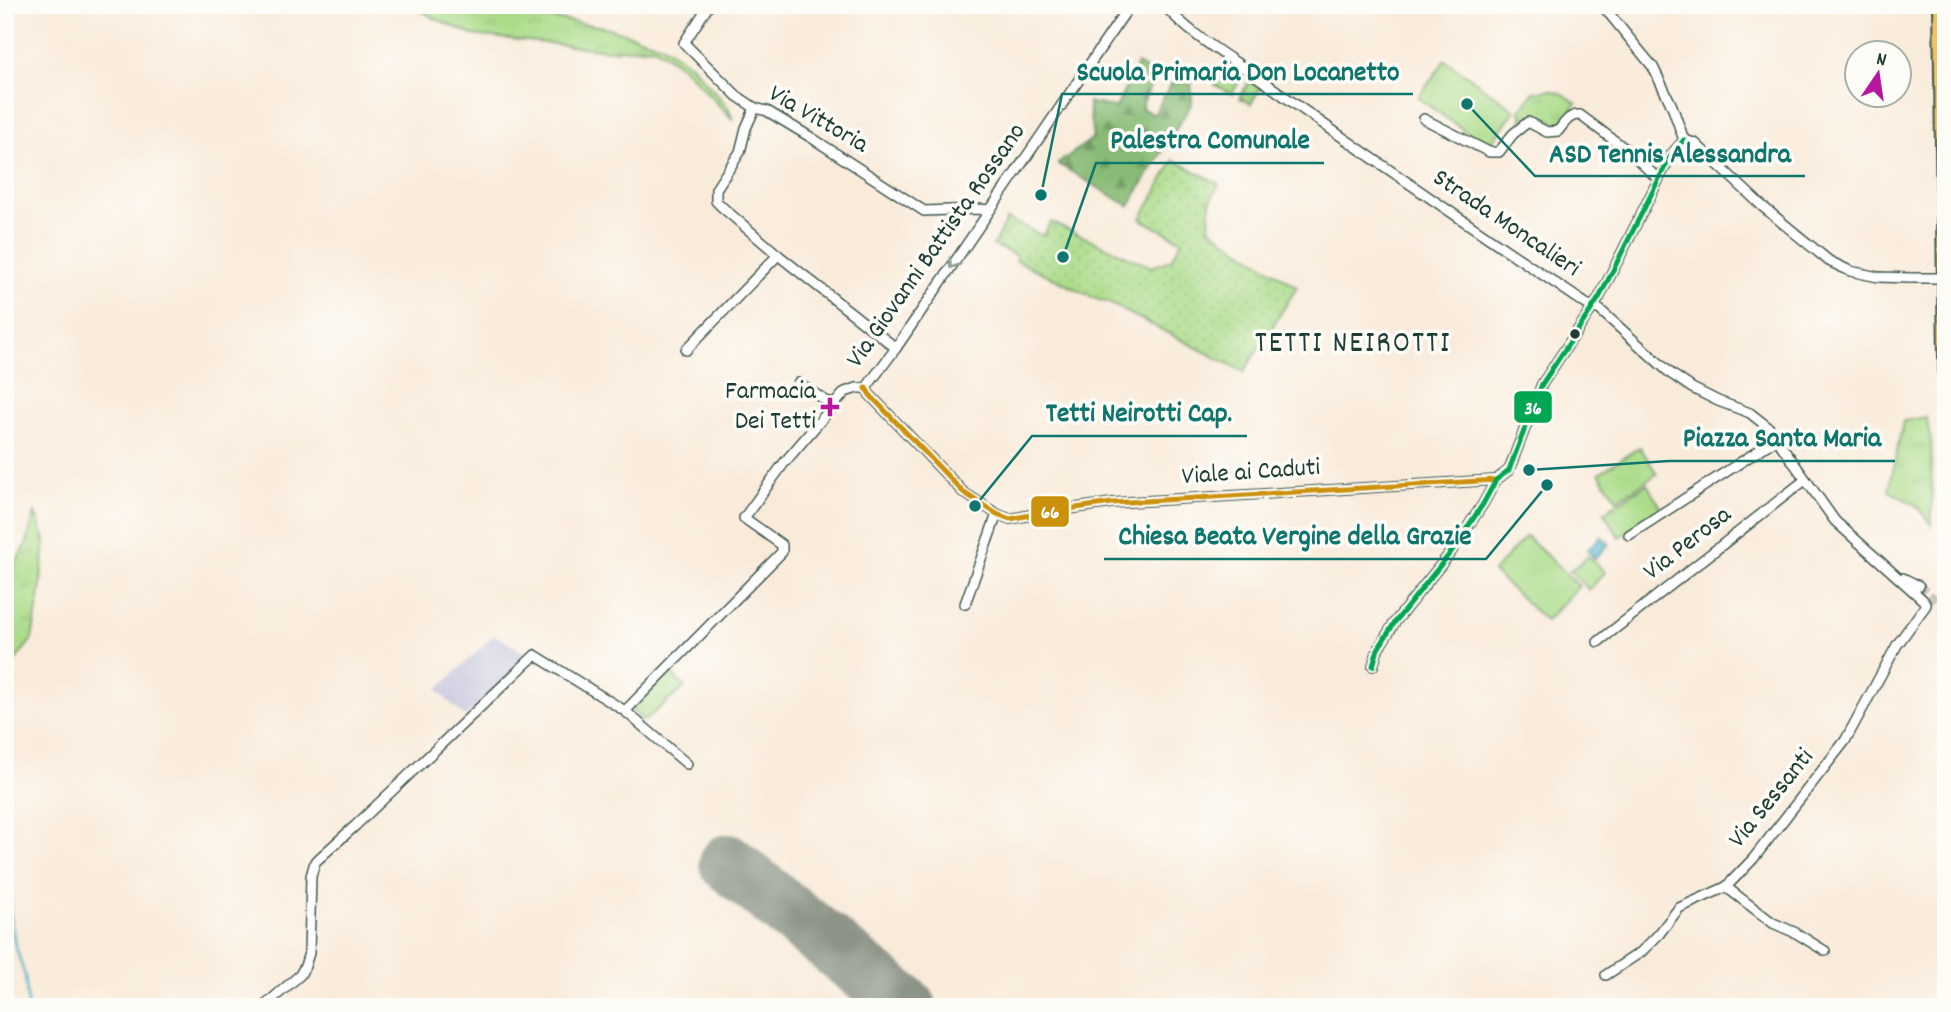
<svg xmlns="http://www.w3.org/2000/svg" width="1951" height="1012" font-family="Dekko,sans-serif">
  <defs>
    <pattern id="grass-tufts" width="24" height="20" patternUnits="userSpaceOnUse" patternTransform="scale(1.75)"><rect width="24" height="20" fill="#abdb89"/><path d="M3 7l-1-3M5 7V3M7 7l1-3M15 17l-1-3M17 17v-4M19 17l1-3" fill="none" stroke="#93bd77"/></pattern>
    <pattern id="forest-firs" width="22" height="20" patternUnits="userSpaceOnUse" patternTransform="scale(1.75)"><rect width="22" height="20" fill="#88bb75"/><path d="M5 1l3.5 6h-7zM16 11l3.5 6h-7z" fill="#6f9961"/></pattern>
    <pattern id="park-dots" width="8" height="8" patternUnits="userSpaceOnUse" patternTransform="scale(1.75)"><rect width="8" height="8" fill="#abdb89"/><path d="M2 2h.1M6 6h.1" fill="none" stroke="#93bd77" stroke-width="1.8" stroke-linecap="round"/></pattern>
  </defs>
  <rect width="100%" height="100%" fill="#fdfcf7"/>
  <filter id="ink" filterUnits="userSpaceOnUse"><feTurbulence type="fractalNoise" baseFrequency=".0143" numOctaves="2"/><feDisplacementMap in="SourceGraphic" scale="14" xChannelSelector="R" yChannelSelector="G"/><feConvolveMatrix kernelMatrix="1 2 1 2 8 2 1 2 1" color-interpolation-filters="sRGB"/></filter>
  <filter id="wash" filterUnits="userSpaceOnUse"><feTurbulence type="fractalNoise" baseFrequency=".00686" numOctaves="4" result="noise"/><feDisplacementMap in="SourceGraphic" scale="28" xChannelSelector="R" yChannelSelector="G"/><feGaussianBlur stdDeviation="1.57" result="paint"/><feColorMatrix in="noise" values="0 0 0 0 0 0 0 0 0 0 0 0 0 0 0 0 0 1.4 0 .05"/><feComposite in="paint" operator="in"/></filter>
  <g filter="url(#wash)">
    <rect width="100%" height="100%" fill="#f9ebda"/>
    <polygon fill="#c3c1db" points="494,635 531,656 465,717 437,690"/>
    <g fill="url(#grass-tufts)" stroke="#658c5e" stroke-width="2">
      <polygon points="413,5 499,5 542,17 605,27 662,45 692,66 728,107 733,120 685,69 654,47 607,50 473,35 432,17"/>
      <polygon points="1226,63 1239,73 1241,77 1232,94 1215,85"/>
      <polygon points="1249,81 1260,88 1251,104 1240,98"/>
      <polygon points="1550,90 1563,94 1576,103 1567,117 1556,127 1521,119 1523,116 1519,112 1534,92"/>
      <polygon points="1926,417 1931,441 1932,526 1916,505 1889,491 1903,421"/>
      <polygon points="35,513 45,540 40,592 32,639 11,666 5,689 5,587 11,571 26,545"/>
    </g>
    <polygon fill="url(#forest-firs)" stroke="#547c54" stroke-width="2" points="1137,64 1155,75 1141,108 1154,115 1171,84 1191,76 1192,103 1129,206 1058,164 1093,138 1088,102 1116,108"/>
    <polygon fill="url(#park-dots)" stroke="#658c5e" stroke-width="2" points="1174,160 1219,184 1210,202 1209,227 1223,238 1297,287 1244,372 1111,304 1094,298 1016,260 1017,256 993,245 1007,219 1043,236 1051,222 1151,267 1171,260 1182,241 1141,219"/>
    <g fill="#abdb89" stroke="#658c5e" stroke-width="2">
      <polygon points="1445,60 1515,110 1488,147 1418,98"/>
      <polygon points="1640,447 1657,474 1617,500 1599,473"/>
      <polygon points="1647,484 1662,509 1619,537 1604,512"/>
      <polygon points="1526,536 1579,586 1546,621 1493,572"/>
      <polygon points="1588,556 1605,572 1589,590 1570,571"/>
      <polygon points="670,673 685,687 644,721 631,710"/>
    </g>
    <polygon fill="#4bb4c9" stroke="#35787e" stroke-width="2" points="1601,536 1609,544 1595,559 1587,550"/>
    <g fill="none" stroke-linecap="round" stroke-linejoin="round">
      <polyline stroke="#4bb4c9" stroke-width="2.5" points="5,887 8,894 14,941 25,976 28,1007"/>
      <polyline stroke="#8c9487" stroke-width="58" points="728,863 908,1007"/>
    </g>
  </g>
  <g filter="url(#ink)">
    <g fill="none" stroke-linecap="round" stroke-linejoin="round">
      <polyline stroke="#cdc8b9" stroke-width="9" stroke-dasharray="9 4.5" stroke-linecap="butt" points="1919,586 1946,609"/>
      <g stroke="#40574d" stroke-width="12">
        <g id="minor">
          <polyline points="709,5 684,43 737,96 755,108 767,111 812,138 924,211 977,209 990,210"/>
          <path d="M1164,5C1194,39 1235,60 1270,86C1374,161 1480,232 1586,304L1600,310L1670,373L1692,388L1718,401L1750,413L1769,428L1835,521L1923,600L1926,605L1897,645L1845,741L1753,859L1726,887L1679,908L1659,934L1641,952L1606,975"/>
          <polyline points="1602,5 1653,67 1672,106 1684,140"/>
          <polyline points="755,108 746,128 740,152 716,189 716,201 722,207 778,255 896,348"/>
          <path d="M1424,119L1489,152H1499L1513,134L1528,122L1547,132L1558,131C1564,124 1569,114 1580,115L1631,153L1658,179"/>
          <polyline points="1684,140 1695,143 1762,206 1829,261 1850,271 1878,277 1911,278"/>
          <polyline points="686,350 778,255"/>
          <polyline points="798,383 834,406"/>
          <polyline points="866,388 870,395 963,492 997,514 1010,519 1046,512 1112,503 1496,480"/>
          <polyline points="866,388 896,348 1130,5"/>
          <polyline points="1629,535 1778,438"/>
          <polyline points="1903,578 1919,586"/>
          <polyline points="965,604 997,514"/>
          <polyline points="1598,642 1805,480"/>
          <polyline points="1373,666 1378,649 1395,622 1451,552 1483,504 1496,480 1509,470 1542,384 1599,298 1671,155 1684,140"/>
          <polyline points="625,711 687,764"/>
          <polyline points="1726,887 1773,923 1796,933 1825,951"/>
          <polyline points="263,1007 300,975 305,966 309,953 311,876 315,862 355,826 535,655 625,711 782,552 782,545 744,518 784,463 845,392 857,388 866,388"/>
        </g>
      </g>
      <g stroke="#40574d" stroke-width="16">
        <polyline id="highway" points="1940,5 1946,427"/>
      </g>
      <use href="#minor" stroke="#fff" stroke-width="9"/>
      <use href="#highway" stroke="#efc469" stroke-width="12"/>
      <g stroke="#40574d" stroke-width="12" stroke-linecap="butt">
        <polyline id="minor-bridge" points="1911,278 1946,278"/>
      </g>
      <use href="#minor-bridge" stroke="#fff" stroke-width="9"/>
      <g stroke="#fdfcf7" stroke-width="10">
        <polyline id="bus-1" points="866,388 870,395 963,492 997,514 1010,519 1046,512 1112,503 1496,480"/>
      </g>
      <g stroke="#fdfcf7" stroke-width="10">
        <polyline id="bus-2" points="1373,666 1378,649 1395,622 1451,552 1483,504 1496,480 1509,470 1542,384 1599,298 1671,155 1684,140"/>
      </g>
      <use href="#bus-1" stroke="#cc910a" stroke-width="5"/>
      <use href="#bus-2" stroke="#00a651" stroke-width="5"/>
    </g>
    <defs><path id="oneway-chevron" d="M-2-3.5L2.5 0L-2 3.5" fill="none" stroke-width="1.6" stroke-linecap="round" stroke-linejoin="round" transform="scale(1.75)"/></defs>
    <use stroke="#8f9e9a" href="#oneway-chevron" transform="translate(953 264) rotate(124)"/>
  </g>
  <circle fill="#1f3d34" stroke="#fdfcf7" stroke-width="2.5" cx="1575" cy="334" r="6"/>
  <path fill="#b5179e" stroke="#fdfcf7" stroke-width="2.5" d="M826.5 396.5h7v7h7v7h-7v7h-7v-7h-7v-7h7z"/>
  <g text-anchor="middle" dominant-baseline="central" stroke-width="7" stroke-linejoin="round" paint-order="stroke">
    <g font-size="26" fill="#1f3d34" stroke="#fdfcf7">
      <text transform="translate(818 120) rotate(30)">Via Vittoria</text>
      <text transform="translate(1506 224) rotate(34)">Strada Moncalieri</text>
      <text transform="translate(937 246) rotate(-55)">Via Giovanni Battista Rossano</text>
      <text transform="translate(1251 473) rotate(-4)">Viale ai Caduti</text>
      <text transform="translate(1688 544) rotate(-38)">Via Perosa</text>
      <text transform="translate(1772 799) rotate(-51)">Via Sessanti</text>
    </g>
    <g font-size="26" fill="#1f3d34" stroke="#fdfcf7" text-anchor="end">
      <text x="816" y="392">Farmacia<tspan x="816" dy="30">Dei Tetti</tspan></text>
    </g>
    <g font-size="30" letter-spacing="2" fill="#1f3d34" stroke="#fdfcf7">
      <text x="1353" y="345">TETTI NEIROTTI</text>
    </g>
  </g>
  <path fill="none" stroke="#0f766e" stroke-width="2.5" d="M1041 195L1062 94H1413M1063 257L1096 163H1324M1467 104L1535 176H1805M975 506L1032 436H1247M1529 470L1669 461H1895M1547 485L1486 559H1104"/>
  <g fill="#0f766e" stroke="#fdfcf7" stroke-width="2.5">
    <circle cx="1041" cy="195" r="7"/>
    <circle cx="1063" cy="257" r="7"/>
    <circle cx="1467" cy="104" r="7"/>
    <circle cx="975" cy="506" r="7"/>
    <circle cx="1529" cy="470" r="7"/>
    <circle cx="1547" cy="485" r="7"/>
  </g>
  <g font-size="28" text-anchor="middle" font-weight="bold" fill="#0f766e" stroke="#fdfcf7" stroke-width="7" stroke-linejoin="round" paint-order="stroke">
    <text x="1238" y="80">Scuola Primaria Don Locanetto</text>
    <text x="1210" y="148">Palestra Comunale</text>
    <text x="1670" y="162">ASD Tennis Alessandra</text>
    <text x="1139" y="421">Tetti Neirotti Cap.</text>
    <text x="1782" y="446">Piazza Santa Maria</text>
    <text x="1295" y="544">Chiesa Beata Vergine della Grazie</text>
  </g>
  <g stroke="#fdfcf7" stroke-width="2.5">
    <rect x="1513" y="390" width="40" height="34" rx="7" fill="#00a651"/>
    <rect x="1030" y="495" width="40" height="33" rx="7" fill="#cc910a"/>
  </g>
  <g font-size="19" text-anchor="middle" font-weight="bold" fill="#fff">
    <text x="1533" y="414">36</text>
    <text x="1050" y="518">66</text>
  </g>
  <rect width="1951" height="1012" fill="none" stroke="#fdfcf7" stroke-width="28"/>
  <g transform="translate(1878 74) rotate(13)"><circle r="33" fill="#fdfcf7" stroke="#a4b0a9" stroke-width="2"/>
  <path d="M0-5L12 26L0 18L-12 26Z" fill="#b5179e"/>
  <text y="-10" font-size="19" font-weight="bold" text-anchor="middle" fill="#1f3d34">N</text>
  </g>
</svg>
